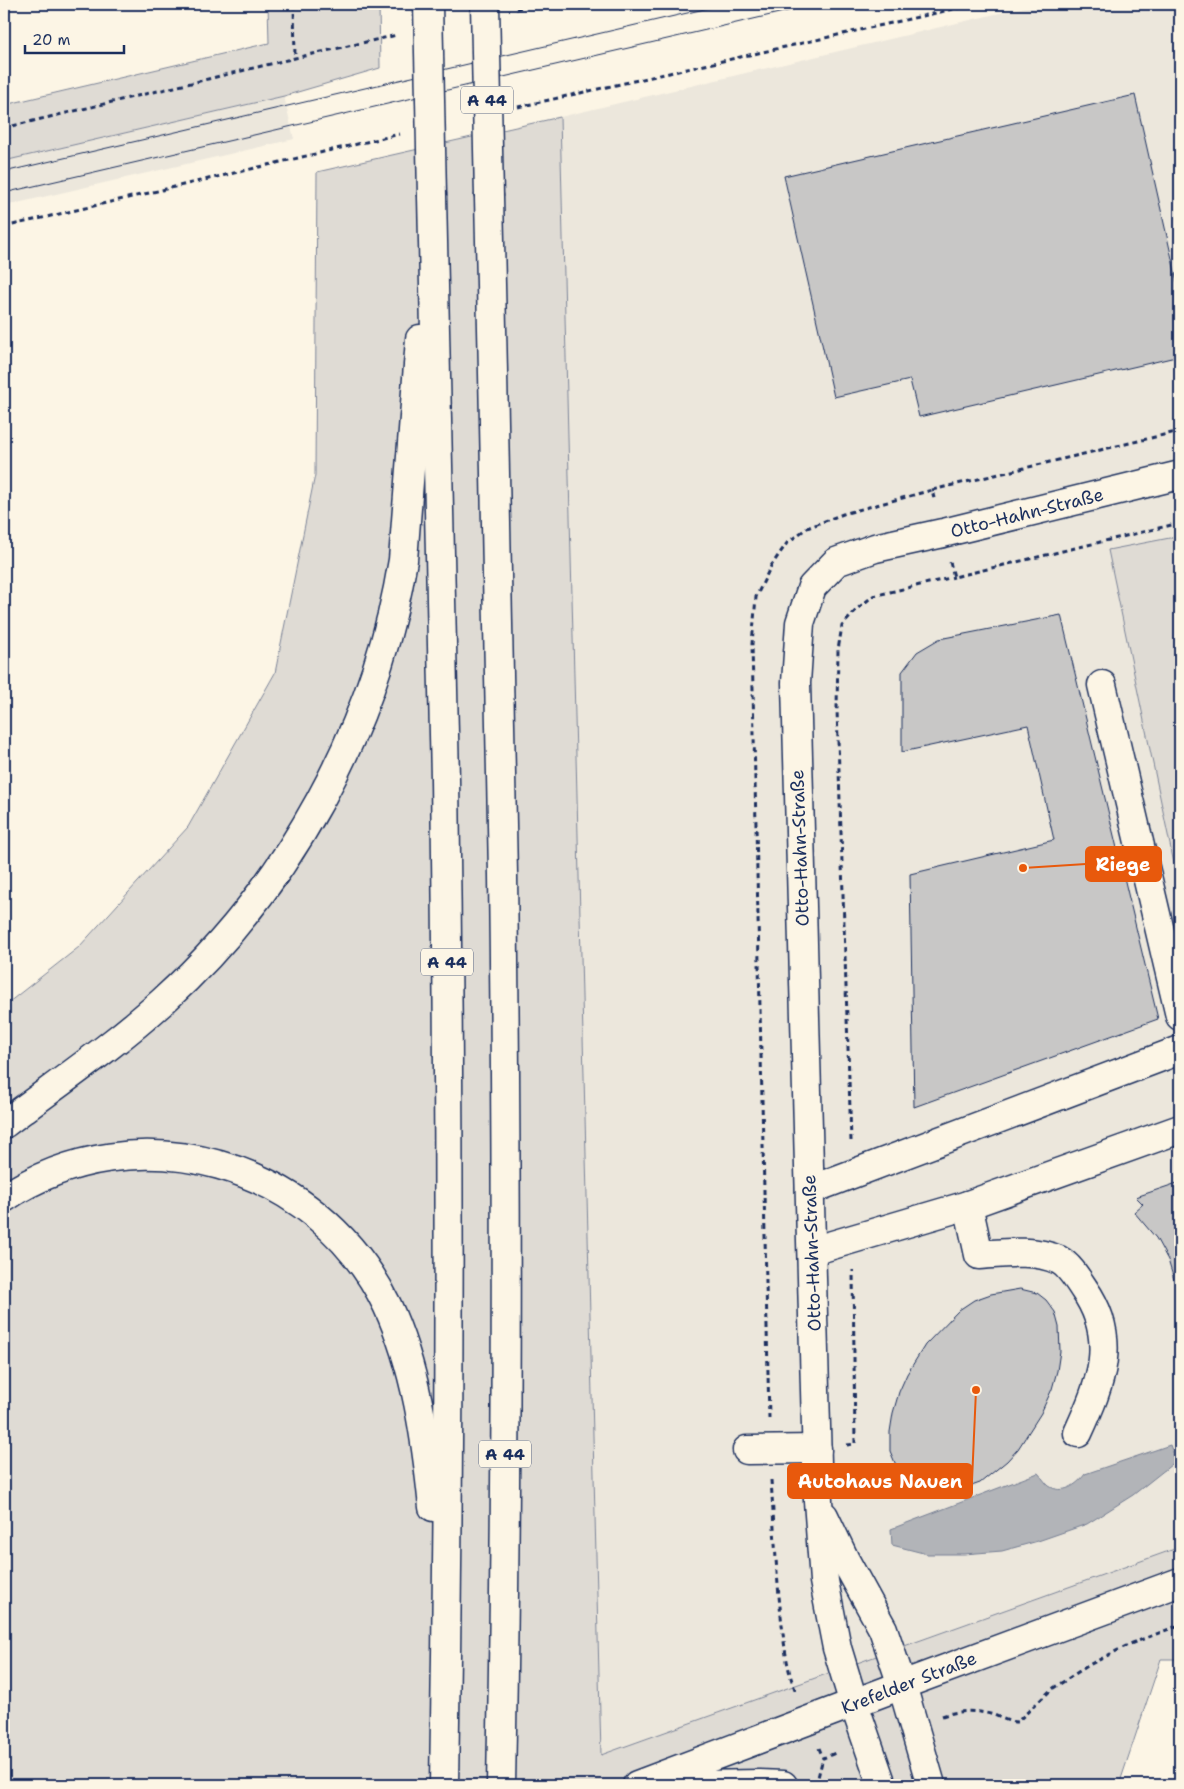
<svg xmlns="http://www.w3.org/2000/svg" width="1184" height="1789" font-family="'Shantell Sans',sans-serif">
  <rect width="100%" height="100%" fill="#fcf5e5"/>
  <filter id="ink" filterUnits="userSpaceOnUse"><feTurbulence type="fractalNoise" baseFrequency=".02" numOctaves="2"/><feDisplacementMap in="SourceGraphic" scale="10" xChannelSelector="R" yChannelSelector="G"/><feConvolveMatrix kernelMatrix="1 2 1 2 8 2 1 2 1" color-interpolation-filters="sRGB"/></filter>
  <g filter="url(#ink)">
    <g fill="#ece7dc">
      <polygon points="1038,4 1180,4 1180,1547 601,1755 560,117"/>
      <polygon points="284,96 294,139 4,206 4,161"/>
    </g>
    <g fill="#dfdbd4" stroke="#7d8599">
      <polygon points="268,4 379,4 380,68 284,96 4,161 4,105 269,43"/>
      <polygon points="560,117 601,1755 1180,1547 1180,1659 1161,1659 1119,1785 4,1785 4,1006 79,947 188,827 275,673 315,475 317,172"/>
      <polygon points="1180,536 1180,892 1108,550"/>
    </g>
    <path fill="#b2b4b8" stroke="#767f94" d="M1170,1445L1176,1461L1133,1495L1087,1524L1038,1541L1002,1551L964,1554H927L892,1545L891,1529L1038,1473C1042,1477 1045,1483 1049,1486C1063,1495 1077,1485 1085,1474Z"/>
    <g fill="#c8c7c6" stroke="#1b2f5e">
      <polygon points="1135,95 1180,294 1180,356 919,417 910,380 834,397 784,176"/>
      <polygon points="1061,615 1158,1019 914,1107 910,874 1054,840 1028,725 902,752 902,672 917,652 939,639"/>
      <polygon points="1180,1182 1180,1299 1168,1260 1156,1238 1134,1212 1143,1204 1136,1197"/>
      <polygon points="1020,1289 1037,1293 1046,1300 1055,1312 1059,1327 1060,1351 1057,1371 1052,1389 1041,1413 1018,1449 1007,1461 980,1483 949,1494 922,1493 910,1487 901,1477 890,1451 890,1432 893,1413 899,1392 907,1374 925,1345 959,1310 974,1300 991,1294"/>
    </g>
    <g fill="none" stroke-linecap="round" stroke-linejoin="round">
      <g stroke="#1b2f5e" stroke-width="31">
        <g id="minor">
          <polyline points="1102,685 1180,1016"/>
          <polyline points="810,1190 1180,1050"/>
          <path d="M968,1205L979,1255C1005,1253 1034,1249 1059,1260C1069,1265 1078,1280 1084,1289C1119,1339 1101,1383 1078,1433"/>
          <polyline points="812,1251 968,1205 1180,1129"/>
          <polyline points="747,1450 817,1449"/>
          <polyline points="824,1516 845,1560 883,1629 902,1685"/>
          <polyline points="854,1704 837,1648 824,1581 818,1501 796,683 800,623 812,587 836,562 875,548 943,533 1180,475"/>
        </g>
      </g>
      <g stroke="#1b2f5e" stroke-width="31">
        <polyline id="major" points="637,1785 902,1685 1180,1582"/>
      </g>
      <g stroke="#1b2f5e" stroke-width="31">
        <g id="highway">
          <path d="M432,196C435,391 442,585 445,779C450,1115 450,1450 444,1785"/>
          <path d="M489,197C494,423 500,649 503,875C507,1179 507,1482 501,1785"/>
          <path d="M4,1124C57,1084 112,1047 162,1002C288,888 376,728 403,560L420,339"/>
          <path d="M4,1198C136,1110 318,1162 387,1305C416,1367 426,1439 433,1507"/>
          <polyline points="902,1685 931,1785"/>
          <polyline points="854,1704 882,1785"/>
          <polyline points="698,1785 760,1784 783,1785"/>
        </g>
      </g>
      <g stroke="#1b2f5e" stroke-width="3" stroke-dasharray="5 4" stroke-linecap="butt">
        <polyline points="294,4 295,58"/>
        <polyline points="516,9 538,4"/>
        <polyline points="518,107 976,4"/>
        <polyline points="4,128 295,58 397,35"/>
        <polyline points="4,227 400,134"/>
        <polyline points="932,490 1180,431"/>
        <polyline points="950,562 954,577 1180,523"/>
        <polyline points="851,1141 837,709 838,650 842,626 857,609 873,596 954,577"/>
        <polyline points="769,1419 752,644 756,597 771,566 787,543 807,528 843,514 932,490 935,502"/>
        <polyline points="847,1445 855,1444 853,1270"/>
        <path d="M771,1480C774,1525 776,1570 781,1616C784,1641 786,1668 796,1692"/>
        <path d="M942,1716C959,1710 977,1710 994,1715C1001,1718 1009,1722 1017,1722L1052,1689L1089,1665L1130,1644L1180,1625"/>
        <polyline points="819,1748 823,1758 838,1752"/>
        <polyline points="816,1785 823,1758"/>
      </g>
      <use href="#minor" stroke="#fcf5e5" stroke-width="28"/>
      <use href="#major" stroke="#fcf5e5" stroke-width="28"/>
      <use href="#highway" stroke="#fcf5e5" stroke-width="28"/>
      <g stroke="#1b2f5e" stroke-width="1">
        <polyline points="4,172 726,4"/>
        <polyline points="4,193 818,4"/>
      </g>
      <g stroke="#1b2f5e" stroke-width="31" stroke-linecap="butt">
        <g id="highway-bridge">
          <polyline points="428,4 432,196"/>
          <polyline points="485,4 489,197"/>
        </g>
      </g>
      <use href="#highway-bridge" stroke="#fcf5e5" stroke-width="28"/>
    </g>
  </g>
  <g text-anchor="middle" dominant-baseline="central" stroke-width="4" stroke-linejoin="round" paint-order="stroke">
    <g fill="#fcf5e5" stroke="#5e6a86" stroke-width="1">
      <rect x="461" y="86.5" width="52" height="27" rx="4"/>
      <rect x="421" y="948.5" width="52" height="27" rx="4"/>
      <rect x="479" y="1440.5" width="52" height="27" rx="4"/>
    </g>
    <g font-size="16" font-weight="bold" fill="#1b2f5e">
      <text x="487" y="100">A 44</text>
      <text x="447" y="962">A 44</text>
      <text x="505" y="1454">A 44</text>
    </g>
    <g font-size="18" fill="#1b2f5e" stroke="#fcf5e5">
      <text transform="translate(1027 513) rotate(-14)">Otto-Hahn-Straße</text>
      <text transform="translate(800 848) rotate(-92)">Otto-Hahn-Straße</text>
      <text transform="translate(812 1253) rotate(-92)">Otto-Hahn-Straße</text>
      <text transform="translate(909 1683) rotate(-21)">Krefelder Straße</text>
    </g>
  </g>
  <path fill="none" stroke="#e8590c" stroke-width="2" d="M1023 868L1086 864M976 1390L972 1481"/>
  <g fill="#e8590c" stroke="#fcf5e5" stroke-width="2">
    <circle cx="1023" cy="868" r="5"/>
    <circle cx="976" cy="1390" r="5"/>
  </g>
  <g fill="#e8590c" stroke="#e8590c" stroke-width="2">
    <rect x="1086" y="847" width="75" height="34" rx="5"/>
    <rect x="788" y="1464" width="184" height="34" rx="5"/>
  </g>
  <g font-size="19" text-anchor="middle" font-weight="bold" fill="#fff">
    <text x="1123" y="871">Riege</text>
    <text x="880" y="1488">Autohaus Nauen</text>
  </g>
  <rect width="1184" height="1789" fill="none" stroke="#fcf5e5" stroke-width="20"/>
  <rect x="10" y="10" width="1164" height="1769" fill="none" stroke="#1b2f5e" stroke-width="2" filter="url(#ink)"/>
  <path d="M25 45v8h99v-8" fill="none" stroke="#1b2f5e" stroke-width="2.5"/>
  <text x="32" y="45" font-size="15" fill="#1b2f5e" stroke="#fcf5e5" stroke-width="4" paint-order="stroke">20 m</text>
</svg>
